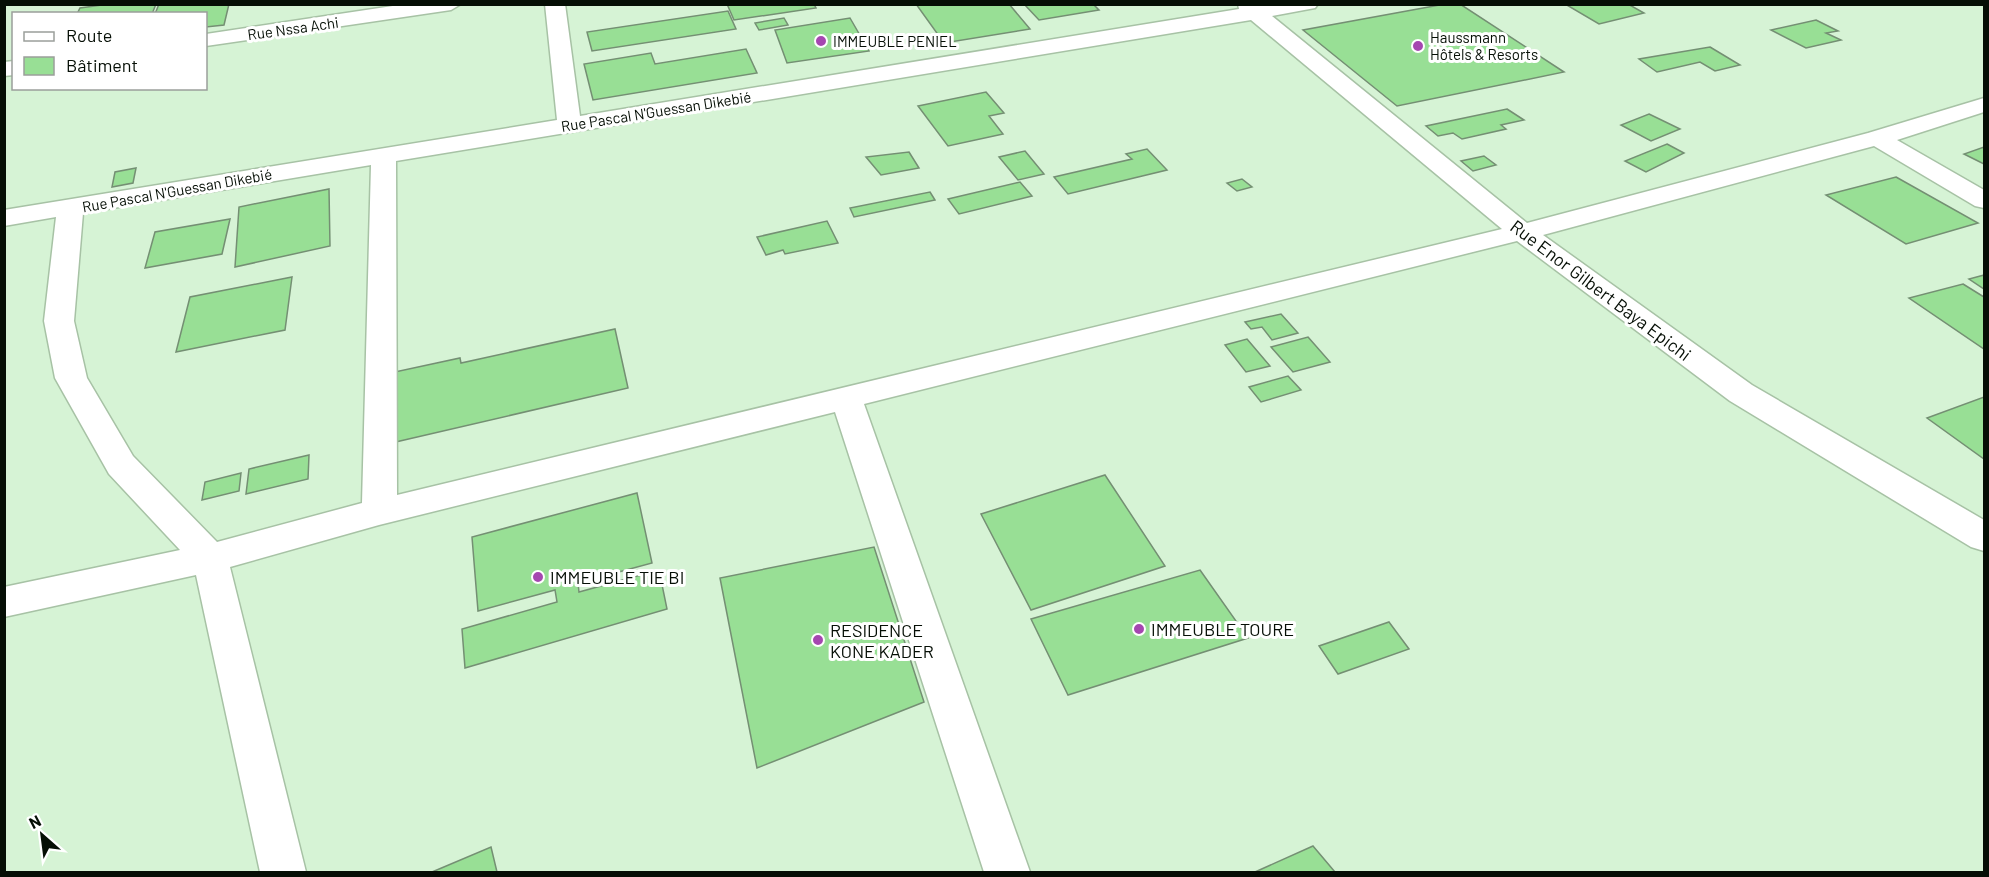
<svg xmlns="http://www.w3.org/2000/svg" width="1989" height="877" font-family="Barlow,sans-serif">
  <rect width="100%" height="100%" fill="#d6f3d5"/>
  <g fill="#98df95" stroke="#748f73" stroke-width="1.5">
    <polygon points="109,4 156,4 152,14 77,14 80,8"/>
    <polygon points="159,4 229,4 224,25 206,27 206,14 155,14"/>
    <polygon points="727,4 814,4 816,8 734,20"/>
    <polygon points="916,4 1009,4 1030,29 944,43"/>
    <polygon points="1024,4 1093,4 1099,10 1039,20"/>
    <polygon points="1445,4 1460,4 1564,72 1397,106 1303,30"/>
    <polygon points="1565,4 1628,4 1644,13 1599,24"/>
    <polygon points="728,11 736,29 592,51 587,32"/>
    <polygon points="784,18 788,25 759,30 755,23"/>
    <polygon points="850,18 869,51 787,63 775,30"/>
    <polygon points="1816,20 1838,31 1826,33 1841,40 1806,48 1771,30"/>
    <polygon points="1710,47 1740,65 1715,71 1700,62 1657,72 1639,59"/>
    <polygon points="746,49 757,73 593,100 584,64 651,53 655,64"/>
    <polygon points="986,92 1004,113 989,116 1003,134 948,146 918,106"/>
    <polygon points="1507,109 1524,120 1501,125 1506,129 1462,139 1453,133 1438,136 1426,126"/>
    <polygon points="1649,114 1680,129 1651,141 1621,125"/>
    <polygon points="1667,144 1684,153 1646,172 1625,161"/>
    <polygon points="1984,147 1984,164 1964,154"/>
    <polygon points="1147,149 1167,170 1068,194 1054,177 1132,159 1126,154"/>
    <polygon points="1025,151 1044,174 1018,180 999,157"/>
    <polygon points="909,152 919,168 881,175 866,157"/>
    <polygon points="1484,156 1496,165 1473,171 1461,161"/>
    <polygon points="136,168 133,183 112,187 115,172"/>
    <polygon points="1896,177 1978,223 1906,244 1826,195"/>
    <polygon points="1242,179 1252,187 1237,191 1227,183"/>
    <polygon points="1020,182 1032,196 959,214 948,199"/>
    <polygon points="329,189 330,246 235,267 239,207"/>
    <polygon points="930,192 935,200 854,217 850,208"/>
    <polygon points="230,219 222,254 145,268 155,232"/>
    <polygon points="827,221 838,243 785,254 783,250 766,255 757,237"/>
    <polygon points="1984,275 1984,289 1969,279"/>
    <polygon points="292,277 285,330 176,352 190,297"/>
    <polygon points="1963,284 1984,297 1984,349 1909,298"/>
    <polygon points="1281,314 1298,333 1272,340 1262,327 1251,329 1245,322"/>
    <polygon points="615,329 628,388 374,447 376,376 460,358 461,363"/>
    <polygon points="1308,337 1330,362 1293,372 1271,347"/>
    <polygon points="1247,339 1270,366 1246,372 1225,345"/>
    <polygon points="1288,376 1301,390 1261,402 1249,387"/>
    <polygon points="1984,397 1984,459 1927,418"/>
    <polygon points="309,455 308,479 246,494 249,469"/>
    <polygon points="241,473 239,491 202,500 205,482"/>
    <polygon points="1105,475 1165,566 1031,610 981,514"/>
    <polygon points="637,493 652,563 578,583 579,592 659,570 667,609 465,668 462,629 557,602 555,590 478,611 472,537"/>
    <polygon points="874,547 924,702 757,768 720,578"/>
    <polygon points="1200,570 1248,638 1068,695 1031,619"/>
    <polygon points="1389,622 1409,649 1338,674 1319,646"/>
    <polygon points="1313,846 1335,872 1255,872"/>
    <polygon points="491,847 497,872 432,872"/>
  </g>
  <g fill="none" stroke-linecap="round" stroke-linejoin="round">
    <g stroke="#a7c2a5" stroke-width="3">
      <g id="street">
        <polygon points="406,4 461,4 451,10 206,46 206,34"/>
        <path d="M545,4H565L580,116L1239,9L1238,4H1318L1315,8L1272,16L1527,223L1868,133L1984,98V112L1897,140L1984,190V208L1975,206L1874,146L1543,235L1752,385L1984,520V551L1971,547L1730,401L1517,241L864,404L1030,872H984L835,412L379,525L230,567L306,872H260L196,575L4,617V587L180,550L109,474L55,378L44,321L56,217L4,226V210L557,120ZM1251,20L1502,229L397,495L396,161ZM371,165L362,503L217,542L133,456L87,378L74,321L83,213Z"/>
        <polygon points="14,61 14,75 4,76 4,62"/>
      </g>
    </g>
    <use href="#street" fill="#fff" fill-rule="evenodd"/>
  </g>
  <g fill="#a547b0" stroke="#fff" stroke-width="2">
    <circle cx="821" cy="41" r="6"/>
    <circle cx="1418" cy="46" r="6"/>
    <circle cx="538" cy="577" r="6"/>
    <circle cx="1139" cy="629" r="6"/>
    <circle cx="818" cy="640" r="6"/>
  </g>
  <g text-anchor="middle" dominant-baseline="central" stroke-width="6" stroke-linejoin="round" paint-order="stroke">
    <g font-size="15" fill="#050e05" stroke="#fff">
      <text transform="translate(293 28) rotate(-8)">Rue Nssa Achi</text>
      <text transform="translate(656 111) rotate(-9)">Rue Pascal N'Guessan Dikebié</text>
      <text transform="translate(177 190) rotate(-10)">Rue Pascal N'Guessan Dikebié</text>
    </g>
    <g font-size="15" fill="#050e05" stroke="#fff" text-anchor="start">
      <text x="1430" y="37">Haussmann<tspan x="1430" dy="17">Hôtels &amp; Resorts</tspan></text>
      <text x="833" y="41">IMMEUBLE PENIEL</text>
    </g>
    <g font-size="18" fill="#050e05" stroke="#fff">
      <text transform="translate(1601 290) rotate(37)">Rue Enor Gilbert Baya Epichi</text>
    </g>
    <g font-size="18" fill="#050e05" stroke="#fff" text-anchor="start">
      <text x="550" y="577">IMMEUBLE TIE BI</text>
      <text x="1151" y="629">IMMEUBLE TOURE</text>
      <text x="830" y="630">RESIDENCE<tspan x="830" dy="21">KONE KADER</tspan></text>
    </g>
  </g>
  <rect width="1989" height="877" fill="none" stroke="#050e05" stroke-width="12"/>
  <rect x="12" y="12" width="195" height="78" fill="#ffffff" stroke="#9b9f9b" stroke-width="1.5"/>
  <rect x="24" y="32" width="30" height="9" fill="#ffffff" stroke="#9b9f9b" stroke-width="1.5"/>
  <text x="66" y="42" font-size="18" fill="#050e05">Route</text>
  <rect x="24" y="57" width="30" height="18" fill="#98df95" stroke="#9b9f9b" stroke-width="1.5"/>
  <text x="66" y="72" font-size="18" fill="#050e05">Bâtiment</text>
  <g transform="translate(42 835) rotate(332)" stroke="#ffffff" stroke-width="4.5" paint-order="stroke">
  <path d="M0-4.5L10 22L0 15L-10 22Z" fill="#050e05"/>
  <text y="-9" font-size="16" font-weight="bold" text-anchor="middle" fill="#050e05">N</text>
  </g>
</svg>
